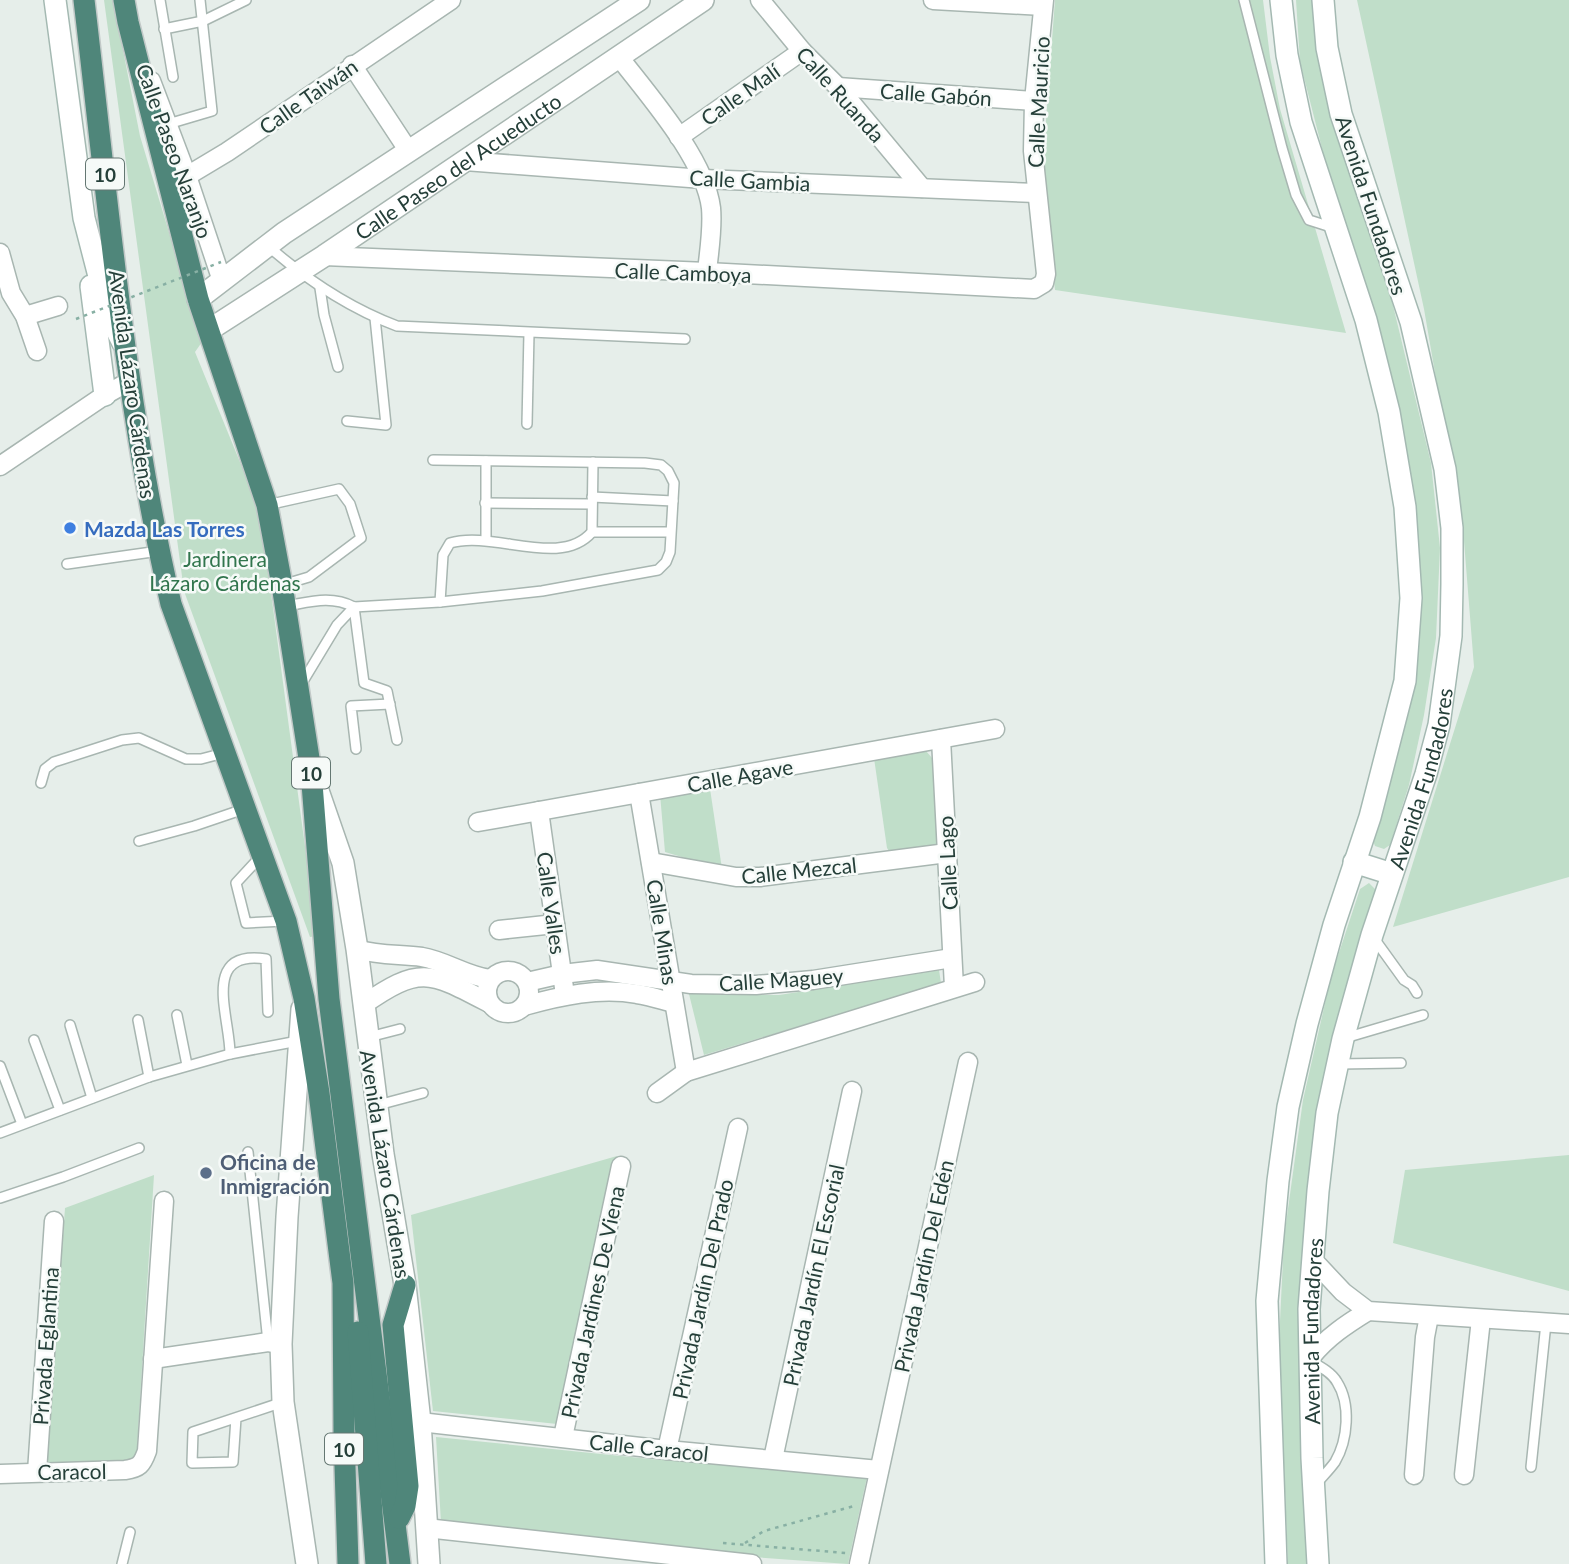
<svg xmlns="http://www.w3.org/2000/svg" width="1569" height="1564" font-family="Lato,sans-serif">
  <rect width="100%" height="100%" fill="#e6eeea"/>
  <g fill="#c0dec9">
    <polygon points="104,0 113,0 140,136 202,342 195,352 260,511 317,936 310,937 184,591"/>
    <polygon points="1055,0 1263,0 1270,57 1280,109 1346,333 1055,290 1042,174"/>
    <polygon points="1296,0 1315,0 1344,150 1390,293 1431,463 1440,548 1436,638 1424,715 1409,785 1390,845 1384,849 1375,846 1372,838 1417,642 1419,552 1410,473 1390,375 1370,302 1325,160 1300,62"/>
    <polygon points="1357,0 1569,0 1569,877 1393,927 1474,667 1464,541 1424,309"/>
    <polygon points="926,751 932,758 939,841 934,847 891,854 887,848 874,758"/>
    <polygon points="709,782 722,869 665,852 660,794"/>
    <polygon points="1369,883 1375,889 1376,901 1323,1108 1309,1564 1288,1564 1279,1342 1284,1238 1303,1100 1331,977 1360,889"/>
    <polygon points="939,970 941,983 704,1055 688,990 720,995 779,995"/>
    <polygon points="1569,1155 1569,1291 1393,1243 1405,1170"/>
    <polygon points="617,1156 557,1424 433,1411 411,1215"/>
    <polygon points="154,1175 136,1464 47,1465 65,1208"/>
    <polygon points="436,1437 660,1460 661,1452 867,1477 848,1564 726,1555 441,1523"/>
  </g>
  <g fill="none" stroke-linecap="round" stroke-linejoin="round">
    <g stroke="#a8b6b1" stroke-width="12">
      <g id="service">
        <polyline points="160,0 173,77"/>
        <polyline points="1244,0 1282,148 1296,195 1309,220 1334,228"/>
        <polyline points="164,29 203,21 246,0"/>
        <polyline points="168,124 212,111 200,0"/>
        <path d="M268,246C307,280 349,308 397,326L685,339"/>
        <polyline points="320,288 324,315 338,367"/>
        <polyline points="347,421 386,425 375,318"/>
        <polyline points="527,424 529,333"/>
        <polyline points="486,461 486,540"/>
        <polyline points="592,497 673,501"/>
        <polyline points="485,503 591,504"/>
        <polyline points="267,505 339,489 350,504 361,538 309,577 282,585"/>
        <polyline points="592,532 670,532"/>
        <polyline points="67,564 159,551"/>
        <path d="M440,602L443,555L450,543C494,530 560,569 592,532L593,462"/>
        <path d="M286,606C310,602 331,595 354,607L440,602L542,591L658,570L666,562L670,552L674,483L668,471L661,465L645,463L433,460"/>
        <polyline points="354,607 364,683 387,691 397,740"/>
        <polyline points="302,683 337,625 354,607"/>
        <polyline points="356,749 351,706 390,704"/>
        <polyline points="41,783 45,769 54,762 122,740 139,738 186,759 201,759 224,753"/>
        <polyline points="139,841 194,826 244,809"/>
        <polyline points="261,856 236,883 246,923 285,921"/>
        <polyline points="1373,937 1404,980 1412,985 1417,993"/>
        <polyline points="177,1015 187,1065"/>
        <polyline points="138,1020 149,1077"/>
        <polyline points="70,1025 92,1098"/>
        <polyline points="369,1037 400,1029"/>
        <polyline points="1345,1038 1423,1015"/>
        <polyline points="34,1040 60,1110"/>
        <path d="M230,1054C230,1017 200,949 266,959L268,1012"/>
        <polyline points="1339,1064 1401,1063"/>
        <polyline points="0,1066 22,1124"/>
        <polyline points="378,1105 423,1093"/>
        <polyline points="0,1133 149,1077 230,1054 298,1041"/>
        <polyline points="248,1152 268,1342"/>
        <polyline points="0,1198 63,1177 139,1148"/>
        <path d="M1312,1362C1321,1367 1332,1373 1337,1382C1351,1404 1348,1440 1335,1462C1330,1469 1323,1476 1317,1483"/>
        <polyline points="236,1418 233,1462 192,1463 193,1432 283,1402"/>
        <polyline points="1531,1467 1546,1323"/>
        <polyline points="122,1564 130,1532"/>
      </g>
    </g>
    <g stroke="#a8b6b1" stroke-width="21">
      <g id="minor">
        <polyline points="760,0 802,51 838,87 922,188"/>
        <polyline points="933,0 1043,6"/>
        <path d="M619,57C649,96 705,159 711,208C713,229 709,251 707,272"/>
        <polyline points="352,65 408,150"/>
        <polyline points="151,81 187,176 222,281"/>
        <polyline points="838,87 1034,101"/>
        <polyline points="679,137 802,51"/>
        <polyline points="465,161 703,179 1036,193"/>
        <polyline points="173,197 187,176 227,152 451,0"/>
        <polyline points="0,253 11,293 25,316 37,351"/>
        <polyline points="324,256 707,272 1034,289 1044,283 1046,274 1033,151 1034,101 1044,0"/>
        <polyline points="25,316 58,306"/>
        <polyline points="0,466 105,395 130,381"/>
        <polyline points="941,739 954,987"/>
        <polyline points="639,793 686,1072"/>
        <polyline points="539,811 565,995"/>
        <polyline points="478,822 995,729"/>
        <polyline points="651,862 736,877 760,877 947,853"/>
        <polyline points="499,930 555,924"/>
        <path d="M357,949C379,956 400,954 422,957C446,961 466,976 490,979"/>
        <circle cx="508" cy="992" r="21"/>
        <polyline points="527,982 562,974 597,970 691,984 756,985 813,980 952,958"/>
        <path d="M363,1005C420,965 430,972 489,1003"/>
        <path d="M524,1006C560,996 600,987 637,994C650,996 662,1000 674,1003"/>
        <polyline points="657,1093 686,1072 975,982"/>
        <polyline points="1313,1260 1343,1292 1368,1311 1569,1324"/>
        <path d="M1311,1357C1327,1337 1347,1324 1368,1311"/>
        <polyline points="153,1359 268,1342 281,1344"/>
        <polyline points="420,1422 667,1450 879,1470"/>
        <polyline points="563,1437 621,1166"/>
        <polyline points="667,1450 738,1128"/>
        <polyline points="773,1459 852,1091"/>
        <polyline points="37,1472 54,1221"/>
        <path d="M0,1474L125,1470C139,1468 142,1465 147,1451L164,1201"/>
        <polyline points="1414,1475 1425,1337 1429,1316"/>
        <polyline points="1464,1475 1481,1319"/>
        <polyline points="426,1528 752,1564"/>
        <polyline points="859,1564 968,1062"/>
      </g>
    </g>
    <g stroke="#a8b6b1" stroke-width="24">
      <g id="tertiary">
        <polyline points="198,299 284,233 639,0"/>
        <path id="s1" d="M209,330L324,256L703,0"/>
        <polyline points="315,782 343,863 357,949 383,1154 405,1285 420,1422 429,1564"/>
        <polyline points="302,1009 287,1217 281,1344 283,1402 307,1564"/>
      </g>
    </g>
    <g stroke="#a4b9b2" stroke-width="24">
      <g id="secondary">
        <polyline points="55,0 84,218 109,315 123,343"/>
        <polyline points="91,286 105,395"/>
        <polyline points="1354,862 1392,874"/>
        <polyline points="1276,1564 1267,1301 1278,1181 1288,1107 1307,1024 1334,925 1370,817 1405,681 1411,598 1405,507 1389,412 1366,320 1301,122 1287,55 1281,0"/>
        <path id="s2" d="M1318,1564L1312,1458L1309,1309L1318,1191L1327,1113L1343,1039L1372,935L1426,774L1439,725L1451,636L1452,584V528L1445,469L1411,322L1341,114L1327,48L1323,0"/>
      </g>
    </g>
    <g stroke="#c2c9c8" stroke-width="24">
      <g id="trunk">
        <path d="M84,0C108,202 125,406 171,604L286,921L304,998L319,1093L343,1283L344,1435L348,1564"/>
        <polyline points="124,0 128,22 198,299 267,505 282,585 311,771 329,999 400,1564"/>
        <polyline points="358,1332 376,1564"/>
        <polyline points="399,1518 405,1506 408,1486 393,1325 405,1285"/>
      </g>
    </g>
    <g stroke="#88b0a4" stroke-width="2.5" stroke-dasharray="3.5 5" stroke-linecap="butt">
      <polyline points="723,1543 846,1553"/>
      <polyline points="745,1543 764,1531 854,1506"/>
    </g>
    <use href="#service" stroke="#fff" stroke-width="9"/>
    <use href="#minor" stroke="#fff" stroke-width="18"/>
    <use href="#tertiary" stroke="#fff" stroke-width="21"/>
    <use href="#secondary" stroke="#fff" stroke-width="21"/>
    <use href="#trunk" stroke="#4f867a" stroke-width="21"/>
    <polyline stroke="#88b0a4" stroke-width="2.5" stroke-dasharray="3.5 5" stroke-linecap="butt" points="76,319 221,262"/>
  </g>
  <circle fill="#3f7fe0" stroke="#f6faf8" stroke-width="2.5" cx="70" cy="528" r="7"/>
  <circle fill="#5c6f8a" stroke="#f6faf8" stroke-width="2.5" cx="206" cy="1173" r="7"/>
  <g text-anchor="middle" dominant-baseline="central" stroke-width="5" stroke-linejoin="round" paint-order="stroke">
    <g fill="#f6faf8" stroke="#647772" stroke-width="2">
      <rect x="86" y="158.5" width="38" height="31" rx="5"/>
      <rect x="292" y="757.5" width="38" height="31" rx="5"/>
      <rect x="325" y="1433.5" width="38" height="31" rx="5"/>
    </g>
    <g font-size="19" font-weight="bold" fill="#253f39">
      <text x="105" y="174">10</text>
      <text x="311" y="773">10</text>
      <text x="344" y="1449">10</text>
    </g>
    <g font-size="21" fill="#253f39" stroke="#f6faf8">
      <text transform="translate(740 94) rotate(-35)">Calle Malí</text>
      <text transform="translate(841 94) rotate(48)">Calle Ruanda</text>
      <text transform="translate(936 94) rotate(4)">Calle Gabón</text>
      <text transform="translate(308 96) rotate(-35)">Calle Taiwán</text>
      <text transform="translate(1038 102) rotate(-87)">Calle Mauricio</text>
      <text transform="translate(175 151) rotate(70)">Calle Paseo Naranjo</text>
      <text stroke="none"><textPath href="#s1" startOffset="298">Calle Paseo del Acueducto</textPath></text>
      <text transform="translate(750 180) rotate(3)">Calle Gambia</text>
      <text transform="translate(1372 205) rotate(72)">Avenida Fundadores</text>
      <text transform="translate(683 272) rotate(2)">Calle Camboya</text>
      <text transform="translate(133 384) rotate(82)">Avenida Lázaro Cárdenas</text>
      <text transform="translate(740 775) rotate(-10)">Calle Agave</text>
      <text stroke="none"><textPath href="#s2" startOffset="800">Avenida Fundadores</textPath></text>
      <text transform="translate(947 863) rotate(-93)">Calle Lago</text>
      <text transform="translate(799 870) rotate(-6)">Calle Mezcal</text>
      <text transform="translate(552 903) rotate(82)">Calle Valles</text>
      <text transform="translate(663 932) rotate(81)">Calle Minas</text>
      <text transform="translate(781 979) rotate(-4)">Calle Maguey</text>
      <text transform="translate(386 1164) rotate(81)">Avenida Lázaro Cárdenas</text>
      <text transform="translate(923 1266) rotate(-78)">Privada Jardín Del Edén</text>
      <text transform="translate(813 1275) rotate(-78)">Privada Jardín El Escorial</text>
      <text transform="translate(702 1289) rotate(-78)">Privada Jardín Del Prado</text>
      <text transform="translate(592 1302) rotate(-78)">Privada Jardines De Viena</text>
      <text stroke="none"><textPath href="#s2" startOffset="233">Avenida Fundadores</textPath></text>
      <text transform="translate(45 1346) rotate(-86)">Privada Eglantina</text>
      <text transform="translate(649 1447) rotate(6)">Calle Caracol</text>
      <text transform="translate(72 1471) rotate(-1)">Caracol</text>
    </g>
    <g font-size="21" font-weight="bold" fill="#366cbe" stroke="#f6faf8" text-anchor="start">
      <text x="84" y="528">Mazda Las Torres</text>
    </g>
    <g font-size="21" fill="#31754d" stroke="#f6faf8">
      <text x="225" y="558">Jardinera<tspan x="225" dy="24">Lázaro Cárdenas</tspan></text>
    </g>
    <g font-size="21" font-weight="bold" fill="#4e5e75" stroke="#f6faf8" text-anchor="start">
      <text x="220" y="1161">Oficina de<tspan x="220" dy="24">Inmigración</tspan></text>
    </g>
  </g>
</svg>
